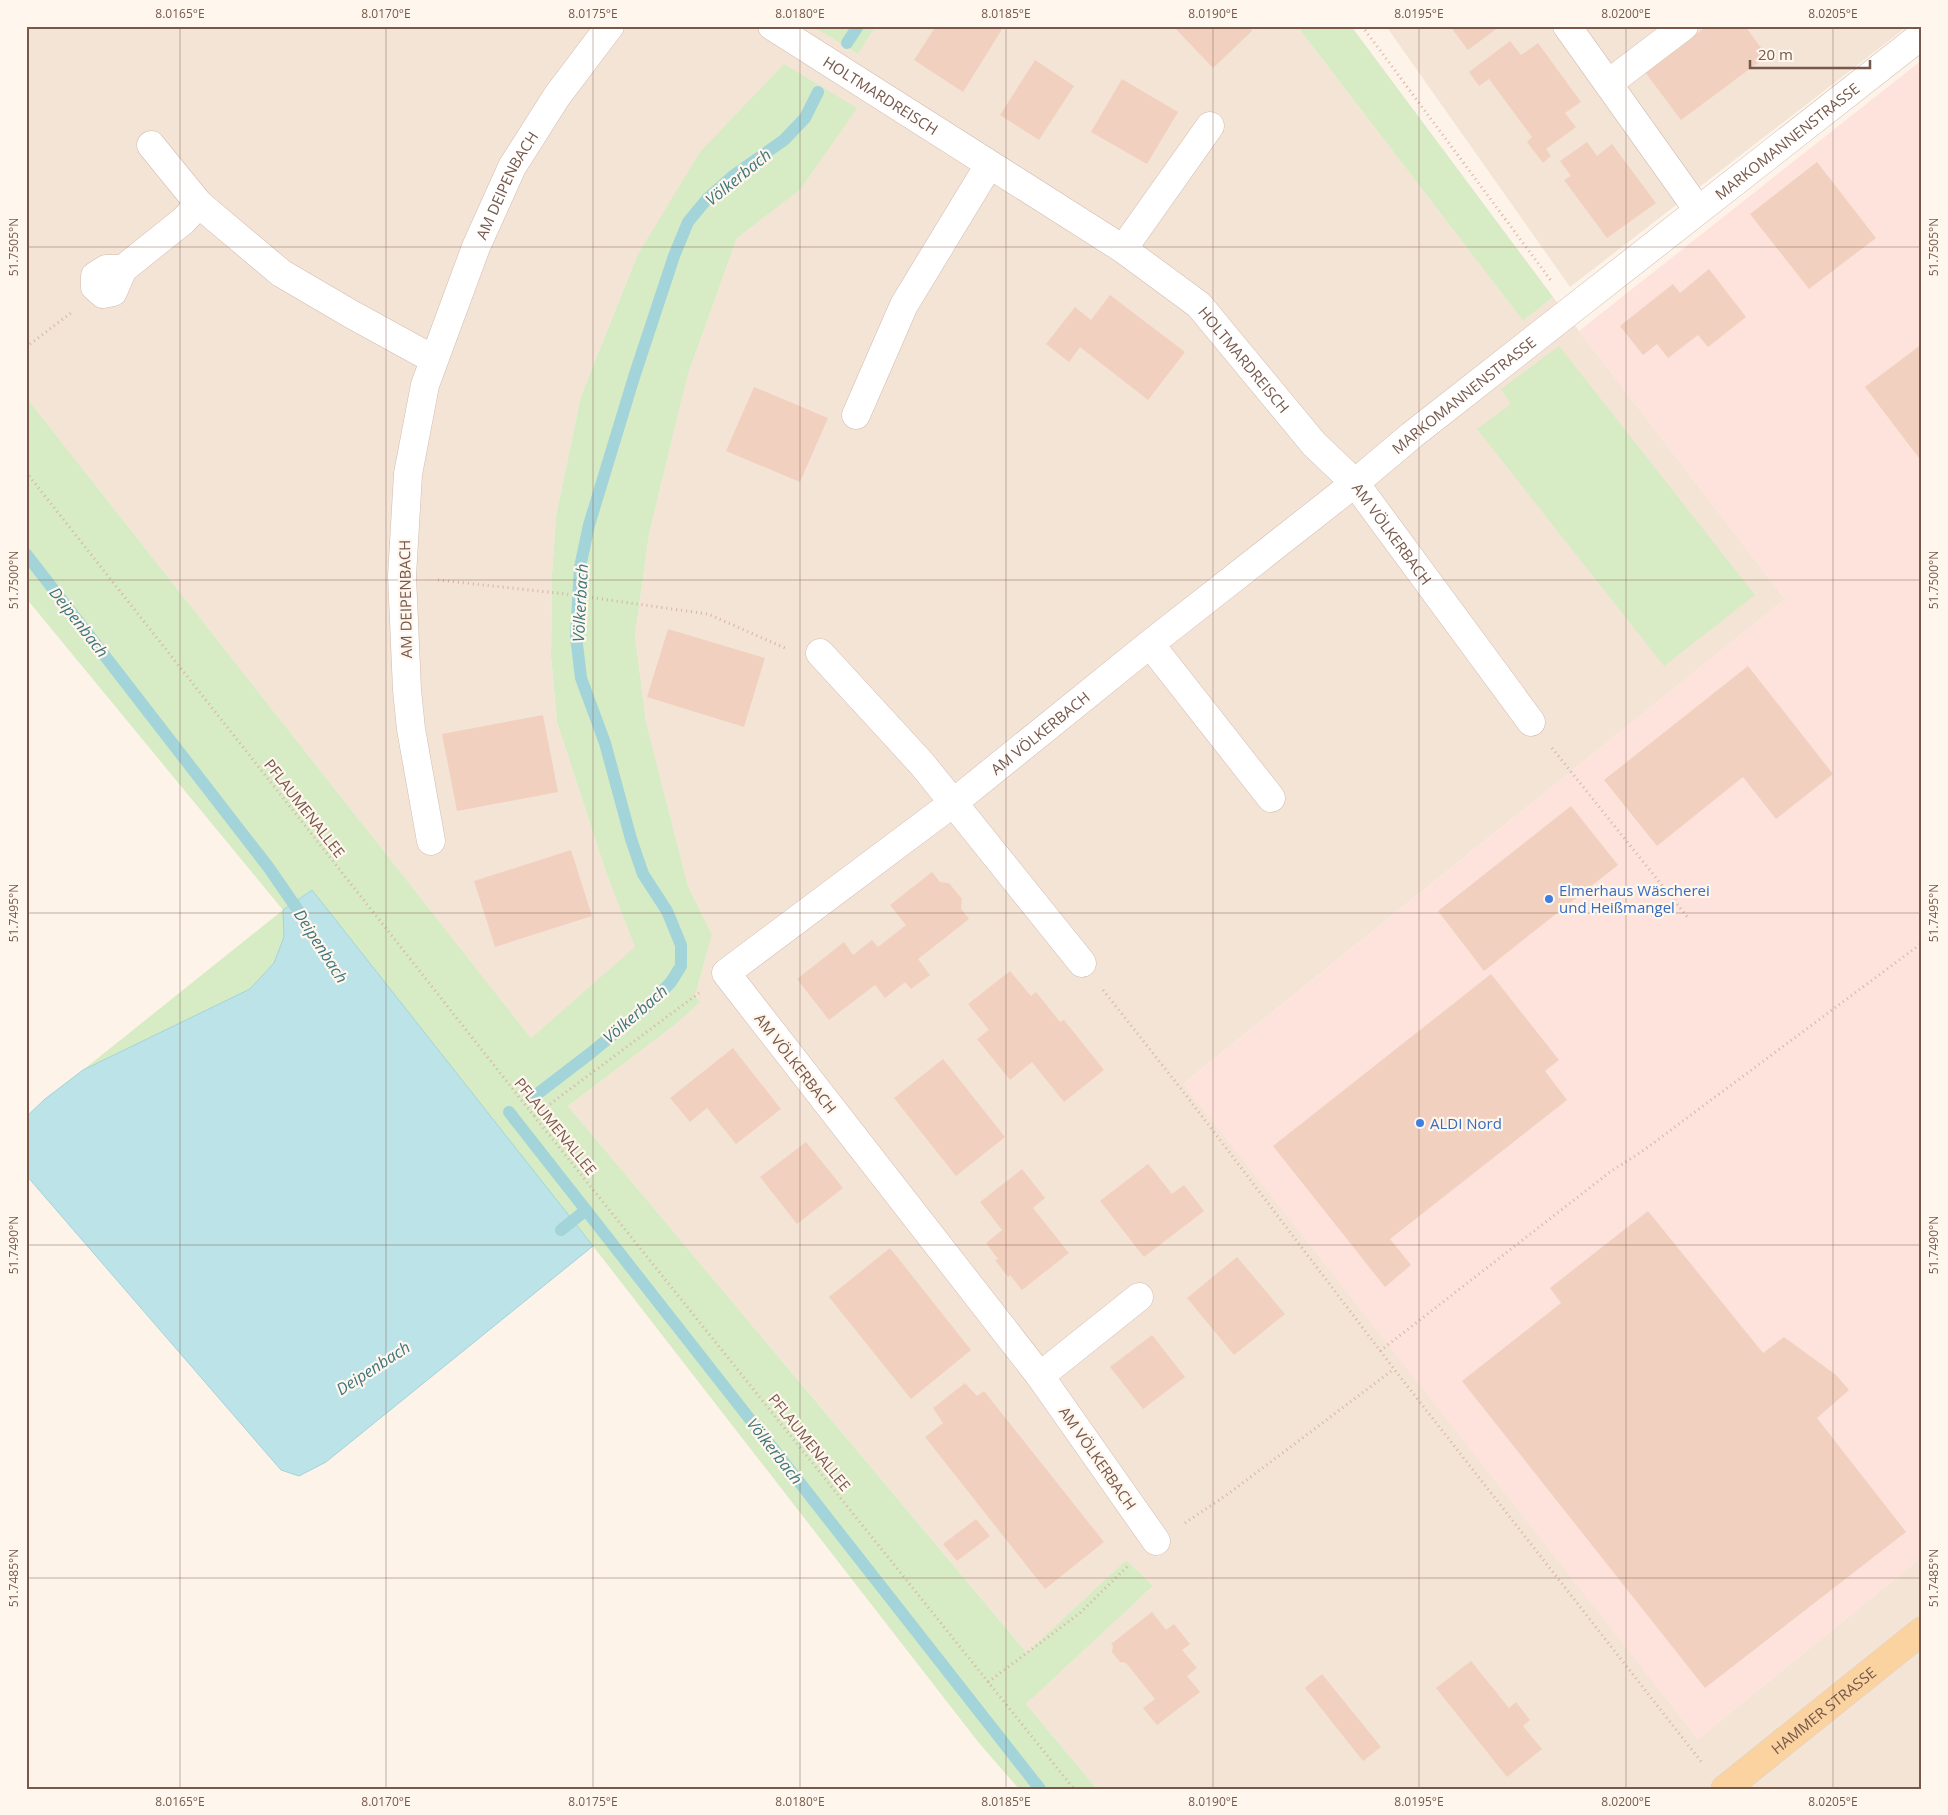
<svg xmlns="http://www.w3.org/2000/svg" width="1948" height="1815" font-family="'Open Sans',sans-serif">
  <rect width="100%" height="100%" fill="#fdf3e8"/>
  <g fill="#f4e4d6">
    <polygon points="26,26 812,26 858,54 876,26 1297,26 1523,321 1553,297 1785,599 1184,1083 1698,1739 1922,1557 1922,1789 1097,1789 1026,1704 1153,1586 1126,1560 1028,1654 568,1106 676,1024 699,1002 695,996 712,935 688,886 646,722 635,636 649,534 688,374 737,238 800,190 856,108 637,256 581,396 556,516 552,574 551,656 557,722 606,872 636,947 531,1038 26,397"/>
    <polygon points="1386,26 1908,26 1570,287"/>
  </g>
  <polygon fill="#fde3dc" points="1922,60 1922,1557 1698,1739 1183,1084 1785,599 1579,331"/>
  <g fill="#d7ebc5">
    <polygon points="812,26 876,26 858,54"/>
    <polygon points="1297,26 1351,26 1553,297 1523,321"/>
    <polygon points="784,64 857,108 800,190 737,238 688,374 649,534 635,636 646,722 688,886 712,935 695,996 700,1002 676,1024 568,1106 1027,1653 1126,1560 1153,1586 1026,1704 1097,1789 1019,1789 979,1743 593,1246 312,890 283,910 284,937 274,963 250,989 83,1070 283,910 26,598 26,397 531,1038 635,947 606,872 557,722 551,656 552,574 556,516 581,396 637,256 700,152"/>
    <polygon points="1559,346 1755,595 1664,666 1477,429 1511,404 1501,389"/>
  </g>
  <polygon fill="#bce3e7" stroke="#a2d4d9" points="312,890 593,1246 326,1462 299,1476 281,1470 26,1175 26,1117 45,1099 83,1070 250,989 274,963 284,937 283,910"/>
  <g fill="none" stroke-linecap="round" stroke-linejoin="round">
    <g stroke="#a2d4d9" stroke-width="12">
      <polyline points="847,43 858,26"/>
      <polyline points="26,554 269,868 302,916"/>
      <polyline points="532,1098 592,1052 650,1004 671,982 681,966 681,945 667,911 643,874 631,839 605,743 581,678 576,636 580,567 589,525 634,377 674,256 688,222 707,199 733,176 784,140 805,118 818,92"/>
      <polyline points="509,1112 1040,1789"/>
      <polyline points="561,1230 586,1210"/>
    </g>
  </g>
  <g fill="#f2d0bf">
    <polygon points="936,26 1004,26 963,92 914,60"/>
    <polygon points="1173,26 1248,26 1252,31 1213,68"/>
    <polygon points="1450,26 1500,26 1468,50"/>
    <polygon points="1707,26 1745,26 1767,56 1681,120 1645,72"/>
    <polygon points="1510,41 1521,55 1538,43 1581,102 1565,113 1576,127 1546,149 1551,156 1543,163 1527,142 1532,137 1489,79 1479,86 1469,72"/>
    <polygon points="1035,60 1074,86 1039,140 1000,115"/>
    <polygon points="1122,79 1178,112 1147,164 1091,132"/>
    <polygon points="1587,142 1597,156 1612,144 1656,203 1607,238 1564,180 1571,176 1560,161"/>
    <polygon points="1817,162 1876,238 1809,289 1750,214"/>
    <polygon points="1709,269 1746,317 1708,347 1698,335 1668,358 1657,344 1643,355 1620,326 1673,284 1680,293"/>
    <polygon points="1110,295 1185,352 1148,400 1080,347 1069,362 1046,344 1075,307 1091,320"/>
    <polygon points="1922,344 1922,462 1865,387"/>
    <polygon points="754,387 828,418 800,482 726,451"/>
    <polygon points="668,629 765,658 744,727 647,697"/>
    <polygon points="1748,666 1833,774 1776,819 1743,777 1657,846 1604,780"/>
    <polygon points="543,715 558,792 457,811 442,734"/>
    <polygon points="1571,806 1618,865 1484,971 1438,911"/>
    <polygon points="571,850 592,916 495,947 474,881"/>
    <polygon points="932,872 940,882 949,883 962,899 961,909 969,919 918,959 930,975 911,989 905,982 885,998 875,985 829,1020 797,979 844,942 853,955 872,940 878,947 906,925 890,905"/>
    <polygon points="1010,971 1031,996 1036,992 1060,1022 1064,1020 1104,1070 1064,1102 1032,1062 1010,1080 977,1039 989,1030 968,1004"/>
    <polygon points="1491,974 1559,1060 1545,1071 1567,1100 1390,1239 1411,1265 1385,1287 1273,1146"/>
    <polygon points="733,1048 781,1109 736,1144 707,1108 690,1122 670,1098"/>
    <polygon points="943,1059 1005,1137 956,1176 894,1098"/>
    <polygon points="806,1142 843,1188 797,1224 760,1177"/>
    <polygon points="1148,1164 1172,1194 1184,1185 1204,1211 1144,1257 1100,1201"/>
    <polygon points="1022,1169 1045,1198 1033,1208 1069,1253 1022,1290 1010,1275 1008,1277 995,1260 998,1259 986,1243 1002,1230 980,1202"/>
    <polygon points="1648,1211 1763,1353 1784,1337 1836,1375 1849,1390 1817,1418 1906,1532 1705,1688 1462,1381 1561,1303 1550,1288"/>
    <polygon points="890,1248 971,1350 911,1399 829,1297"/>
    <polygon points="1237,1257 1285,1314 1234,1355 1187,1298"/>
    <polygon points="1152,1335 1185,1377 1143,1409 1110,1367"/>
    <polygon points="965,1383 977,1396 984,1391 1104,1542 1045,1589 925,1437 943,1423 933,1408"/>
    <polygon points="976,1519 990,1536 957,1561 943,1544"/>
    <polygon points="1152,1612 1166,1630 1174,1624 1190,1644 1182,1650 1197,1668 1187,1676 1200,1692 1157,1725 1143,1708 1155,1699 1126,1663 1120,1662 1112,1652 1113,1646 1111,1644"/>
    <polygon points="1471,1661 1509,1708 1516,1702 1530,1720 1523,1726 1542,1749 1507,1777 1436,1688"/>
    <polygon points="1322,1674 1381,1747 1363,1761 1305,1688"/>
  </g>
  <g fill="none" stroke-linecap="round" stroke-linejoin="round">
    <g stroke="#d1bcb0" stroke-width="29">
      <g id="minor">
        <path id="s1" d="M772,26L1123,249L1199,305L1314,444L1355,483L1531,722"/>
        <polyline points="1567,26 1698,210"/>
        <polyline points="1609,83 1684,26"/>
        <polyline points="151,145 199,204"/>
        <polyline points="1123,249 1210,126"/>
        <polyline points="123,269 106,269 95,276 95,287 103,294 113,292 123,269 183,221 199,204 281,273 351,314 433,359"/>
        <polyline points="856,415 904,305 989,165"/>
        <polyline points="1150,644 1271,798"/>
        <polyline points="820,653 922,764 1082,963"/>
        <path id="s2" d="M431,841L411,729L407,690L402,576L408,474L425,385L476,247L512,167L557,96L610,26"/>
        <polyline points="1040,1376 1139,1297"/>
        <path id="s3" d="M1156,1541L1040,1376L726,973L953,803L1150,644L1355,483L1412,435L1922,35"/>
      </g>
    </g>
    <g stroke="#d9d0cd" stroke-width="29">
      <g id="major">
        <path id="s4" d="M1725,1789L1922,1631"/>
      </g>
    </g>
    <g stroke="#d8b3a2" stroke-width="3" stroke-dasharray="1 4" stroke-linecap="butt">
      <polyline points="1362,26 1552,282"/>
      <polyline points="26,347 71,313"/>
      <polyline points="26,472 534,1116 1074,1789"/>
      <polyline points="438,580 566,594 708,614 785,648"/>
      <polyline points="1552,748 1689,919"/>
      <polyline points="1103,990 1182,1090 1394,1369 1703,1764"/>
      <polyline points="534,1116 699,993"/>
      <polyline points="1380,1351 1610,1172 1644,1150 1922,943"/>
      <polyline points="1185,1523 1228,1494 1394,1369"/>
      <polyline points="988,1682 1080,1613 1130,1564"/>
    </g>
    <use href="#minor" stroke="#fff" stroke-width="28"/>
    <use href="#major" stroke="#fbd3a0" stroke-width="28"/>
  </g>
  <path fill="none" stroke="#77584b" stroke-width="1" stroke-opacity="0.45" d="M180,26V1789M386,26V1789M593,26V1789M800,26V1789M1006,26V1789M1213,26V1789M1419,26V1789M1626,26V1789M1833,26V1789M26,247H1922M26,580H1922M26,913H1922M26,1245H1922M26,1578H1922"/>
  <g fill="#3f7fe0" stroke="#fff7ee" stroke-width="2">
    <circle cx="1549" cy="899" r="5"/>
    <circle cx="1420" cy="1123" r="5"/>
  </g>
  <g text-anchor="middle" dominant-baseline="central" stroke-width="4.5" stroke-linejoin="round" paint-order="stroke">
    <g font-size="15" fill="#77584b" stroke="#fff7ee">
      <text stroke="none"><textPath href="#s1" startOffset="129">HOLTMARDREISCH</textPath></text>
      <text stroke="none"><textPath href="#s3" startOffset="2061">MARKOMANNENSTRASSE</textPath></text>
      <text stroke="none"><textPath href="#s2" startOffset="676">AM DEIPENBACH</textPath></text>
      <text stroke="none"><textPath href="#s1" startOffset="581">HOLTMARDREISCH</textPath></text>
      <text stroke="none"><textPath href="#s3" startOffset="1650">MARKOMANNENSTRASSE</textPath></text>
      <text stroke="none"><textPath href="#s1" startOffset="810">AM VÖLKERBACH</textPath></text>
      <text transform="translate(405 599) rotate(-91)">AM DEIPENBACH</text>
      <text stroke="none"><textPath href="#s3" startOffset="1108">AM VÖLKERBACH</textPath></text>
      <text transform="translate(305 808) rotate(52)">PFLAUMENALLEE</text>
      <text transform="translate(796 1063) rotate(52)">AM VÖLKERBACH</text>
      <text transform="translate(556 1126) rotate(51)">PFLAUMENALLEE</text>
      <text transform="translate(810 1442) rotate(51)">PFLAUMENALLEE</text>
      <text transform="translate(1098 1458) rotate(55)">AM VÖLKERBACH</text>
      <text stroke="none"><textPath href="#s4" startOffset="126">HAMMER STRASSE</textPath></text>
    </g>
    <g font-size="15" fill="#366cbe" stroke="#fff7ee" text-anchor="start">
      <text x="1559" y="890">Elmerhaus Wäscherei<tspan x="1559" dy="17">und Heißmangel</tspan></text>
      <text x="1430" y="1123">ALDI Nord</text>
    </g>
    <g font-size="16" font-style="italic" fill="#3e767c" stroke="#fff7ee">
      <text transform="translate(738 177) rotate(-39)">Völkerbach</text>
      <text transform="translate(580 603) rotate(-87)">Völkerbach</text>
      <text transform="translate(79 622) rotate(52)">Deipenbach</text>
      <text transform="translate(321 946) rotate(57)">Deipenbach</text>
      <text transform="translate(635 1014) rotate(-41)">Völkerbach</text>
      <text transform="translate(373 1368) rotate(-33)">Deipenbach</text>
      <text transform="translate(775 1451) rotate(52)">Völkerbach</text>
    </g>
  </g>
  <rect width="1948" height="1815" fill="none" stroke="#fff7ee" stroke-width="55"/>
  <path d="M1750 60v8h120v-8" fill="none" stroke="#77584b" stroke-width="2.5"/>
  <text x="1758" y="60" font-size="15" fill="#77584b" stroke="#fff7ee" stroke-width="4" paint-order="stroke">20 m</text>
  <rect x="28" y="28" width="1892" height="1760" fill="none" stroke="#77584b" stroke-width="2"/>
  <g font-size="12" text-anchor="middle" fill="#77584b">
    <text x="180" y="18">8.0165°E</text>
    <text x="386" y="18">8.0170°E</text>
    <text x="593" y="18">8.0175°E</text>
    <text x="800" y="18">8.0180°E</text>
    <text x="1006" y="18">8.0185°E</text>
    <text x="1213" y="18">8.0190°E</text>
    <text x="1419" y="18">8.0195°E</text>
    <text x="1626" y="18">8.0200°E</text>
    <text x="1833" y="18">8.0205°E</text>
    <text transform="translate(14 247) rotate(-90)" y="4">51.7505°N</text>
    <text transform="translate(1934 247) rotate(-90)" y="4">51.7505°N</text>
    <text transform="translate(14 580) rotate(-90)" y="4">51.7500°N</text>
    <text transform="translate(1934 580) rotate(-90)" y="4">51.7500°N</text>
    <text transform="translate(14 913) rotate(-90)" y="4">51.7495°N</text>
    <text transform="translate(1934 913) rotate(-90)" y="4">51.7495°N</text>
    <text transform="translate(14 1245) rotate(-90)" y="4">51.7490°N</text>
    <text transform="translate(1934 1245) rotate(-90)" y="4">51.7490°N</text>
    <text transform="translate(14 1578) rotate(-90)" y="4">51.7485°N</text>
    <text transform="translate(1934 1578) rotate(-90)" y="4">51.7485°N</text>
    <text x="180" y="1806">8.0165°E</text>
    <text x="386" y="1806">8.0170°E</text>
    <text x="593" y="1806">8.0175°E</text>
    <text x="800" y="1806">8.0180°E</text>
    <text x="1006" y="1806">8.0185°E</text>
    <text x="1213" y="1806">8.0190°E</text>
    <text x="1419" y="1806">8.0195°E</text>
    <text x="1626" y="1806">8.0200°E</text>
    <text x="1833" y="1806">8.0205°E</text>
  </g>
</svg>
